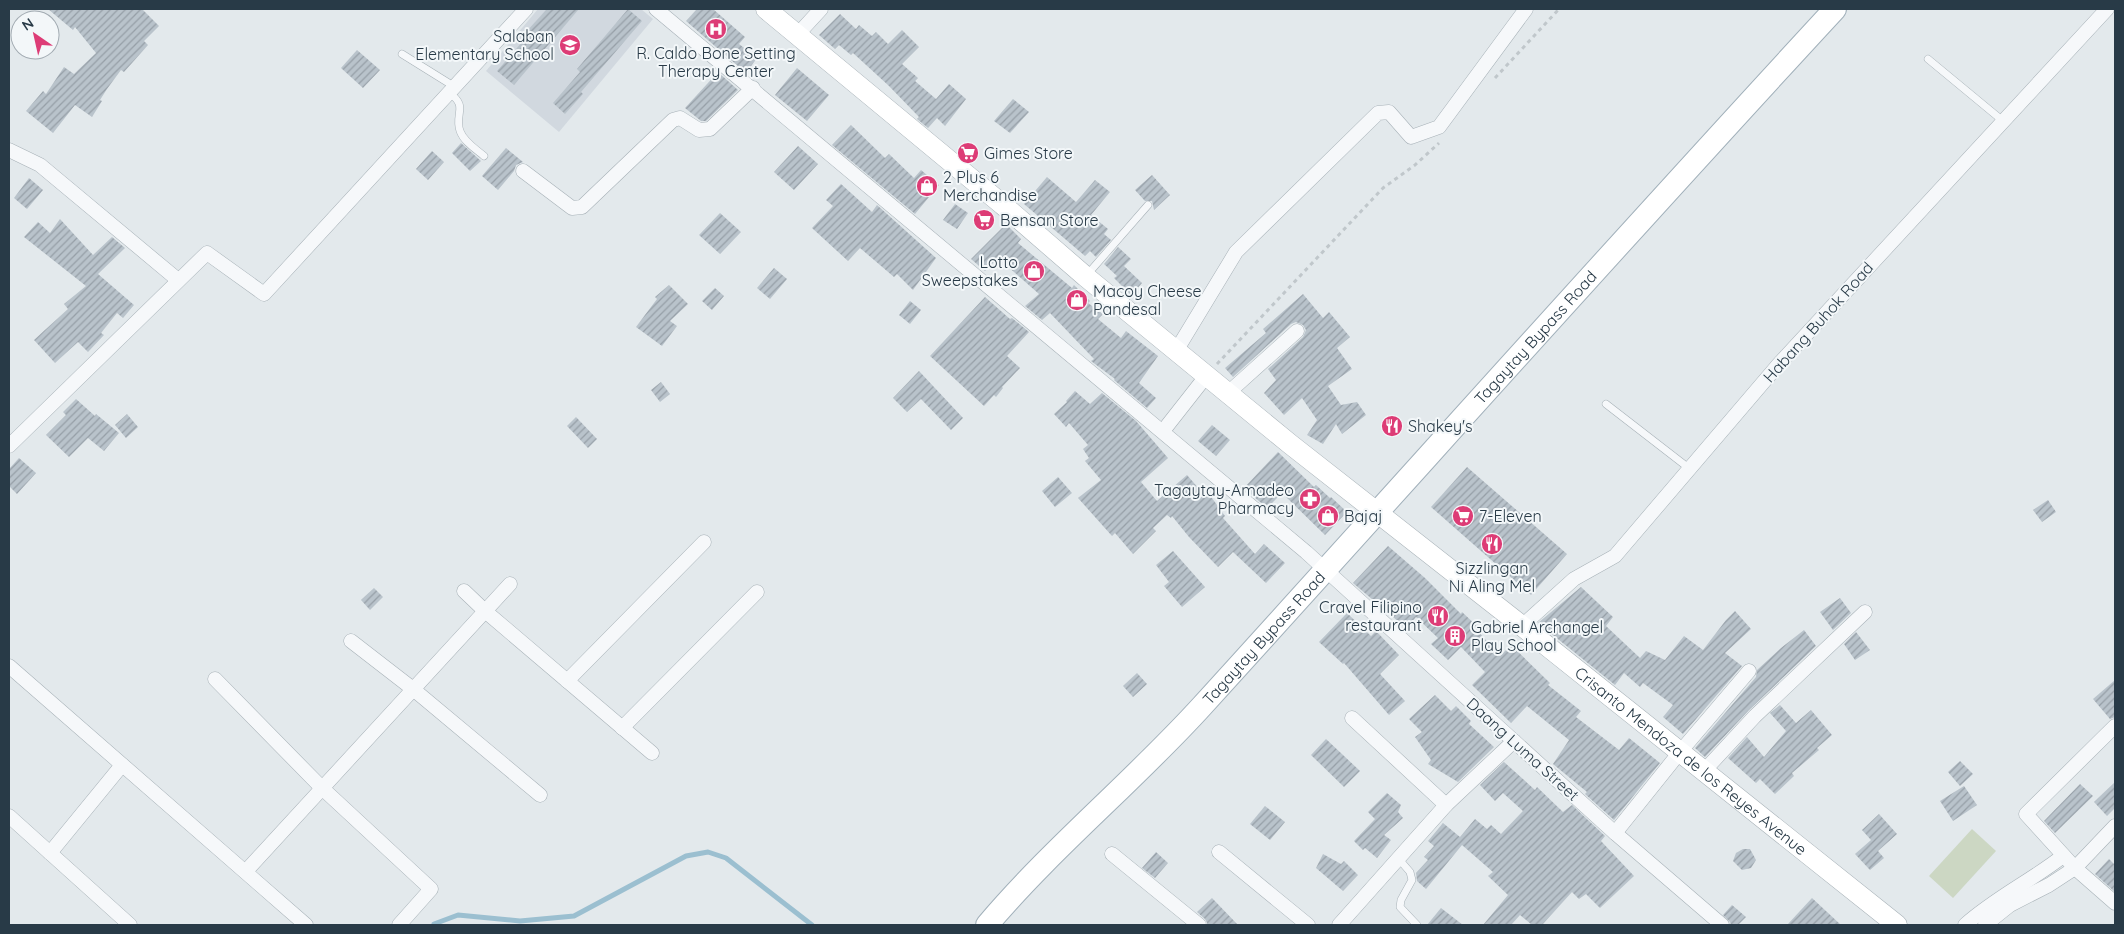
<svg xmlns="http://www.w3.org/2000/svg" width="2124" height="934" font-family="Quicksand,sans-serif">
  <defs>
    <pattern id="building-hatch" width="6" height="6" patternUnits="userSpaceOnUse" patternTransform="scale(1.25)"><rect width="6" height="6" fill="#b9c3cb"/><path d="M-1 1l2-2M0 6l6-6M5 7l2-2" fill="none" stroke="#969fa7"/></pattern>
  </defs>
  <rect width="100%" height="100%" fill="#e3e9ec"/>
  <polygon fill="#d1d8df" points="538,9 641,9 653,19 559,132 486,71"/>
  <polygon fill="#ccd7c3" points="1972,829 1996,851 1953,898 1929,876"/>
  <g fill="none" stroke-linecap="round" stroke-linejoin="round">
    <polyline stroke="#9bbfd0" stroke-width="5" points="434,924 458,915 520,921 574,916 686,856 708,852 726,858 812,925"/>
  </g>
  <g fill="url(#building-hatch)">
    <polygon points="48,9 142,9 159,26 144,41 148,45 124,72 121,70 107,89 100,100 102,101 92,117 75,105 53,133 26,111 43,91 46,94 64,67 74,74 96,53 75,27 73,30"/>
    <polygon points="547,9 579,9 514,85 497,71 529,34 526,32"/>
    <polygon points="628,9 642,21 581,92 583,94 565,114 553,103 580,72 577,69"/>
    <polygon points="697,9 713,9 745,37 739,44 757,58 746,73 686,21"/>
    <polygon points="840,14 856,29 859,25 872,36 876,32 888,44 902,30 919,47 902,64 918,78 915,81 936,99 949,84 966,99 945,126 937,118 928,128 917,119 919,117 889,86 853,53 851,55 839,45 835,49 819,35"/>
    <polygon points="357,50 380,70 363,88 341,68"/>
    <polygon points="797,68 829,95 807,121 775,95"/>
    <polygon points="718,72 738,90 706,121 701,121 685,108"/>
    <polygon points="1013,99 1029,112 1010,133 994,121"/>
    <polygon points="851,125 885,158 889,154 914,178 921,170 939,185 915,214 832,145"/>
    <polygon points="461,143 481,161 470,171 452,153"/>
    <polygon points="798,146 818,164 794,190 774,172"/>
    <polygon points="506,148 523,162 516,165 514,171 498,190 482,176"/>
    <polygon points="432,151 444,162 428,180 416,169"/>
    <polygon points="1152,175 1170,195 1154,210 1152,201 1145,201 1135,190"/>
    <polygon points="1047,177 1076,202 1095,180 1110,192 1091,215 1108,229 1104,234 1111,240 1096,257 1090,251 1085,256 1024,204"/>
    <polygon points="29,178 43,190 27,209 14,198"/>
    <polygon points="841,184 872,212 877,205 936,258 913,290 897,274 894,277 860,248 848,261 812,228 833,206 826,200"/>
    <polygon points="955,204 968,213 957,229 943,220"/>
    <polygon points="720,213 741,232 720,254 699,235"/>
    <polygon points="60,219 93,255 112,237 125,248 98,274 134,305 123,318 117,313 101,333 104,335 88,352 78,342 55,363 34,340 68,309 64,304 86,286 24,237 38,222 50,233"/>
    <polygon points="1006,224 1021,239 1018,243 1072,288 1074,285 1090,301 1088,303 1103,314 1098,319 1121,338 1126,331 1158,356 1139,383 1156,398 1147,408 1114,380 1115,379 1091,361 1094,359 1050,313 1042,320 1025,306 1039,294 998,258 985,271 971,259"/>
    <polygon points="1118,247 1131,259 1124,266 1142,283 1131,295 1114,278 1117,276 1104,264"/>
    <polygon points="774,268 787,279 770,299 757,288"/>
    <polygon points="669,285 688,304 670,321 677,326 662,346 636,327 657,299 655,297"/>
    <polygon points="715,288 724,296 712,310 702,301"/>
    <polygon points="1303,294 1323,318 1329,312 1350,337 1337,348 1352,369 1328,386 1341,405 1357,402 1366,415 1342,434 1336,424 1323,444 1307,435 1317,420 1302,398 1284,415 1264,393 1276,380 1268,369 1303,337 1306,330 1303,325 1296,322 1291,324 1233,377 1225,368 1266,333 1263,329"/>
    <polygon points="985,297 1010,319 1012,318 1029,332 1007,356 1020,368 1002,387 1003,388 996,397 994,395 984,406 930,356"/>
    <polygon points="910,301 921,310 910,324 899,315"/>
    <polygon points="919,371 963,418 951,430 921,399 907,412 893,398"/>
    <polygon points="661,382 670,394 660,402 651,390"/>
    <polygon points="1075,391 1090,404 1102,393 1136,421 1168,458 1141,482 1157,501 1187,475 1200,490 1204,487 1225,516 1223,518 1255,554 1264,544 1285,563 1266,583 1233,552 1218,567 1189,537 1172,516 1171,518 1167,515 1153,528 1156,531 1133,554 1115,533 1112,536 1078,498 1101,480 1085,461 1089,458 1083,449 1088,445 1069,423 1066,427 1054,414 1067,402 1066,401"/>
    <polygon points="76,399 95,416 96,414 119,433 104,451 88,438 69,457 46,435 66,415 63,412"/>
    <polygon points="127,414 138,427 126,438 115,425"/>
    <polygon points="576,417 597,439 588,448 567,426"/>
    <polygon points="1212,425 1230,440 1216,456 1198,441"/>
    <polygon points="1278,452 1314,487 1316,485 1330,498 1331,497 1347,512 1325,535 1282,493 1267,508 1244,488"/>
    <polygon points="19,458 36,473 17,494 9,486 9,469"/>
    <polygon points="1467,467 1567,554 1531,595 1431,507"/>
    <polygon points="1058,477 1072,493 1055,507 1042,491"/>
    <polygon points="2048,500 2056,512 2042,522 2033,510"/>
    <polygon points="1388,546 1425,578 1461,614 1462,612 1479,628 1477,630 1500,656 1511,645 1550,683 1548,685 1581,711 1576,717 1619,750 1629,738 1660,763 1614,820 1585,794 1587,792 1553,764 1569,740 1527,706 1511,723 1472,685 1485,672 1461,647 1448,660 1431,644 1438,638 1416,617 1406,628 1353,583"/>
    <polygon points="1173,551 1205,587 1182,607 1164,586 1169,582 1156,565"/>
    <polygon points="1581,587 1613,617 1606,626 1640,658 1646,651 1665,660 1684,636 1703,650 1726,620 1735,611 1751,629 1725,653 1742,666 1683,734 1663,717 1673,705 1643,683 1640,687 1624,673 1615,685 1538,623"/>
    <polygon points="374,588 383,597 370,610 361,600"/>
    <polygon points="1840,598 1851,613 1833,630 1820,612"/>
    <polygon points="1347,613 1371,636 1376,631 1399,655 1380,674 1405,701 1389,715 1344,663 1343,664 1319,642"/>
    <polygon points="1804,630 1816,646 1749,710 1705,757 1695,748 1756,677 1757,670 1781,648"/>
    <polygon points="1856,632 1870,650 1855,660 1844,644"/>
    <polygon points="1137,673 1147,684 1133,697 1123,686"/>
    <polygon points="2115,680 2115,717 2110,719 2093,699"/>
    <polygon points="1435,695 1451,711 1456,706 1471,721 1469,724 1494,747 1458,782 1428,764 1431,760 1415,737 1422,732 1409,719"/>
    <polygon points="1780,705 1796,723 1811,710 1832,735 1817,748 1819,750 1792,773 1794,776 1775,794 1760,779 1756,783 1728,758 1747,737 1764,757 1786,731 1770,713"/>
    <polygon points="1326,739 1360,771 1344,787 1311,755"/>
    <polygon points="1960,761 1973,774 1960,786 1948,772"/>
    <polygon points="1504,762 1535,790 1537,787 1563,812 1572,805 1605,836 1601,841 1634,876 1600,908 1586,894 1579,899 1572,892 1542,925 1532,925 1520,915 1511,925 1483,925 1508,895 1488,876 1493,872 1462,845 1426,889 1417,881 1416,873 1428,860 1424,857 1434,846 1428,841 1443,823 1460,837 1475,819 1487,829 1491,825 1501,834 1523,811 1503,793 1495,801 1480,785"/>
    <polygon points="2115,782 2115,808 2107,816 2094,802"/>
    <polygon points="2080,784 2093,796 2055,833 2044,821"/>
    <polygon points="1964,786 1977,805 1953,821 1940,801"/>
    <polygon points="1387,793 1401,805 1398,812 1403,818 1384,835 1391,840 1377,858 1365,848 1363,850 1354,841 1375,819 1368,812"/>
    <polygon points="1265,806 1285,822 1270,840 1250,824"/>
    <polygon points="1879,814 1897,834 1878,851 1884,858 1870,870 1855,854 1871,840 1862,830"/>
    <polygon points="1743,849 1750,849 1756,860 1751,868 1742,870 1733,861 1736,853"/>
    <polygon points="1156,852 1168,863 1155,878 1142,868"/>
    <polygon points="1323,854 1341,864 1344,861 1358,875 1343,891 1316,868"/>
    <polygon points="2109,859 2115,865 2115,892 2095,874"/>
    <polygon points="1212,898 1238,925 1208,925 1205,919 1197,912"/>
    <polygon points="1812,898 1841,925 1787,925"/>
    <polygon points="1732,905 1746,917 1738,925 1731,925 1730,922 1723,915"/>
    <polygon points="1441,908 1463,925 1427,925"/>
  </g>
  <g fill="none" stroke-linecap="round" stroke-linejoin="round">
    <g stroke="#a7b1b7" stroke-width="8">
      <g id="lane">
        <polyline points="402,54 455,87"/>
        <polyline points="1928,59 2003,121"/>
        <path d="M449,93C469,106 454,114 460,131C464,142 476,149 484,156"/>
        <polyline points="1086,276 1148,205"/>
        <polyline points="1606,404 1690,469"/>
        <polyline points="1398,858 1410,872 1412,880 1401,900 1400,907 1417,925"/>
      </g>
    </g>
    <g stroke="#a7b1b7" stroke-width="15">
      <g id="street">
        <polyline points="656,9 1306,552 1615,833 1722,925"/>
        <polyline points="798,34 821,9"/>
        <polyline points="9,150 40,165 178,280"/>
        <polyline points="523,171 572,208 582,207 673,120 680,118 699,130 710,129 753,88"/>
        <polyline points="1176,351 1236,252 1378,113 1389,112 1411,137 1439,127 1526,9"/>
        <polyline points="1228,393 1297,331"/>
        <polyline points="1163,431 1207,375"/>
        <polyline points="9,446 207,253 264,294 526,9"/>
        <polyline points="464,591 485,611 652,753"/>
        <polyline points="1522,626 1574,579 1615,556 1778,365 2107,9"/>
        <polyline points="351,641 413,689 540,795"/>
        <polyline points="9,666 306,925"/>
        <polyline points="215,679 322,788 431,889 399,925"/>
        <polyline points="567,681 704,542"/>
        <polyline points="1352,718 1446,805"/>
        <polyline points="2115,726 2026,814 2075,868 2115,903"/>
        <polyline points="622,728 757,592"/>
        <polyline points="1704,771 1755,716 1865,612"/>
        <polyline points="9,816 130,925"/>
        <polyline points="1615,833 1680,752 1749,671"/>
        <polyline points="1219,852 1308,925"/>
        <polyline points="50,853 122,765"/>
        <polyline points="1112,854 1199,925"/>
        <polyline points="246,871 510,584"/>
        <polyline points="1339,925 1446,805 1514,741"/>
        <path d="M1965,925C1995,898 2031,881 2063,856"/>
        <polyline points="1985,925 2010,905 2049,885 2075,868 2115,826"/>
      </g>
    </g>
    <g stroke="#a7b1b7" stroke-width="21">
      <g id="secondary">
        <path id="s1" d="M766,9L1003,205L1086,277L1290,444L1522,626L1897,925"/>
      </g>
    </g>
    <g stroke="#a1b0ba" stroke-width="24">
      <g id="primary">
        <path id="s2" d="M987,925C1053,847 1133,782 1202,706C1413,474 1622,239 1835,9"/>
      </g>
    </g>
    <g stroke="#c0c7cb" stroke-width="3" stroke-dasharray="4 4" stroke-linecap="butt">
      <polyline points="1495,78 1559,9"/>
      <polyline points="1217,364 1383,188 1415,165 1439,143"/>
    </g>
    <use href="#lane" stroke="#f6f8fa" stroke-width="7"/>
    <use href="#street" stroke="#f6f8fa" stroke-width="14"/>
    <use href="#secondary" stroke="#fff" stroke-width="20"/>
    <use href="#primary" stroke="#fff" stroke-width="22"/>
  </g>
  <defs>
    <g id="hospital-disc" transform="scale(1.125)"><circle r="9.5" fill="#dd3c76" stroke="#f3f7f9"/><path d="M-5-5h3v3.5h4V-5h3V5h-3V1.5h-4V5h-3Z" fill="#fff"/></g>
    <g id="school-disc" transform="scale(1.125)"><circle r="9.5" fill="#dd3c76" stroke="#f3f7f9"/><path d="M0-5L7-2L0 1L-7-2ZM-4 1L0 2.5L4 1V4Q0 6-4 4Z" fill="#fff"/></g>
    <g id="supermarket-disc" transform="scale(1.125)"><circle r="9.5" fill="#dd3c76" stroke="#f3f7f9"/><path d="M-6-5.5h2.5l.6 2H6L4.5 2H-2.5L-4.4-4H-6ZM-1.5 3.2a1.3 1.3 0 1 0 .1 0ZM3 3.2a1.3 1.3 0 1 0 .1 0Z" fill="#fff"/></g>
    <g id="shop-disc" transform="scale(1.125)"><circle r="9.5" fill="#dd3c76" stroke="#f3f7f9"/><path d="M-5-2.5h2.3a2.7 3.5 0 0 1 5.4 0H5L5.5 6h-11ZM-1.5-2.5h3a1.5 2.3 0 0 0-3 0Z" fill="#fff"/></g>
    <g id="restaurant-disc" transform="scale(1.125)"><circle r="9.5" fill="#dd3c76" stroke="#f3f7f9"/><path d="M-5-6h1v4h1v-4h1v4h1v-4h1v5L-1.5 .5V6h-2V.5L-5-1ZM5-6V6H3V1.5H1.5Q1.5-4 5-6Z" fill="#fff"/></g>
    <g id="pharmacy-disc" transform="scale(1.125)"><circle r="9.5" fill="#dd3c76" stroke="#f3f7f9"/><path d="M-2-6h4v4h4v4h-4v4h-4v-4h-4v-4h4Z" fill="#fff"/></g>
    <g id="building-disc" transform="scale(1.125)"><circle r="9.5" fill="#dd3c76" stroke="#f3f7f9"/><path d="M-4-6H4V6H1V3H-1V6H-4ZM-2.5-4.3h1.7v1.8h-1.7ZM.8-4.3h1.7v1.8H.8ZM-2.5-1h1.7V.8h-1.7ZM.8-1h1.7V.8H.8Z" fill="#fff"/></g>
  </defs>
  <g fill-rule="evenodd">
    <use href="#hospital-disc" x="716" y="29"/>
    <use href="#school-disc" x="570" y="45"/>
    <use href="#supermarket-disc" x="968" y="153"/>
    <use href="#shop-disc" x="927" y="186"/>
    <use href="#supermarket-disc" x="984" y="220"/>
    <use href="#shop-disc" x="1034" y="271"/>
    <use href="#shop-disc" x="1077" y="300"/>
    <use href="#restaurant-disc" x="1392" y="426"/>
    <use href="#pharmacy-disc" x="1310" y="499"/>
    <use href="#shop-disc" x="1328" y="516"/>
    <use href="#supermarket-disc" x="1463" y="516"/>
    <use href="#restaurant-disc" x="1492" y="544"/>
    <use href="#restaurant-disc" x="1438" y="616"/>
    <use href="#building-disc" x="1455" y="636"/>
  </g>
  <g text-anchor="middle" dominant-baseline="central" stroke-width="4" stroke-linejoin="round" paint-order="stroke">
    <g font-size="16" fill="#283a47" stroke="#f3f7f9" text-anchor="start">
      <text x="554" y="36" text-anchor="end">Salaban<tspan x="554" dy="18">Elementary School</tspan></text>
      <text x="716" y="53" text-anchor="middle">R. Caldo Bone Setting<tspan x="716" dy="18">Therapy Center</tspan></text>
      <text x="984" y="153">Gimes Store</text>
      <text x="943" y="177">2 Plus 6<tspan x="943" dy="18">Merchandise</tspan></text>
      <text x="1000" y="220">Bensan Store</text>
      <text x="1018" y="262" text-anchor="end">Lotto<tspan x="1018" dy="18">Sweepstakes</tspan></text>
      <text x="1093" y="291">Macoy Cheese<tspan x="1093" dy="18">Pandesal</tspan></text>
      <text x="1408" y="426">Shakey's</text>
      <text x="1294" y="490" text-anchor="end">Tagaytay-Amadeo<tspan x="1294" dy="18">Pharmacy</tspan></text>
      <text x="1344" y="516">Bajaj</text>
      <text x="1479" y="516">7-Eleven</text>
      <text x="1492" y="568" text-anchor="middle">Sizzlingan<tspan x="1492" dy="18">Ni Aling Mel</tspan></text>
      <text x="1422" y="607" text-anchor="end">Cravel Filipino<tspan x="1422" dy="18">restaurant</tspan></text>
      <text x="1471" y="627">Gabriel Archangel<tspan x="1471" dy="18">Play School</tspan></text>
    </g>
    <g font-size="16" fill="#283a47" stroke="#f3f7f9">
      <text transform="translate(1818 322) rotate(-48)">Habang Buhok Road</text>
      <text stroke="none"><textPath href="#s2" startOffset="804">Tagaytay Bypass Road</textPath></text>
      <text stroke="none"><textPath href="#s2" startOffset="399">Tagaytay Bypass Road</textPath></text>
      <text transform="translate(1523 749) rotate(42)">Daang Luma Street</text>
      <text stroke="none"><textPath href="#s1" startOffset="1192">Crisanto Mendoza de los Reyes Avenue</textPath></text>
    </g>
  </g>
  <rect width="2124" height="934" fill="none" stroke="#283a47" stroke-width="20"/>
  <g transform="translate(35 35) rotate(326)"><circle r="24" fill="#f3f7f9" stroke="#a2abb2"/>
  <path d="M0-4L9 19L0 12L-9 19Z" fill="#dd3c76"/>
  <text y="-8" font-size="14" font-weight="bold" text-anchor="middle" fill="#283a47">N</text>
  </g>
</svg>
